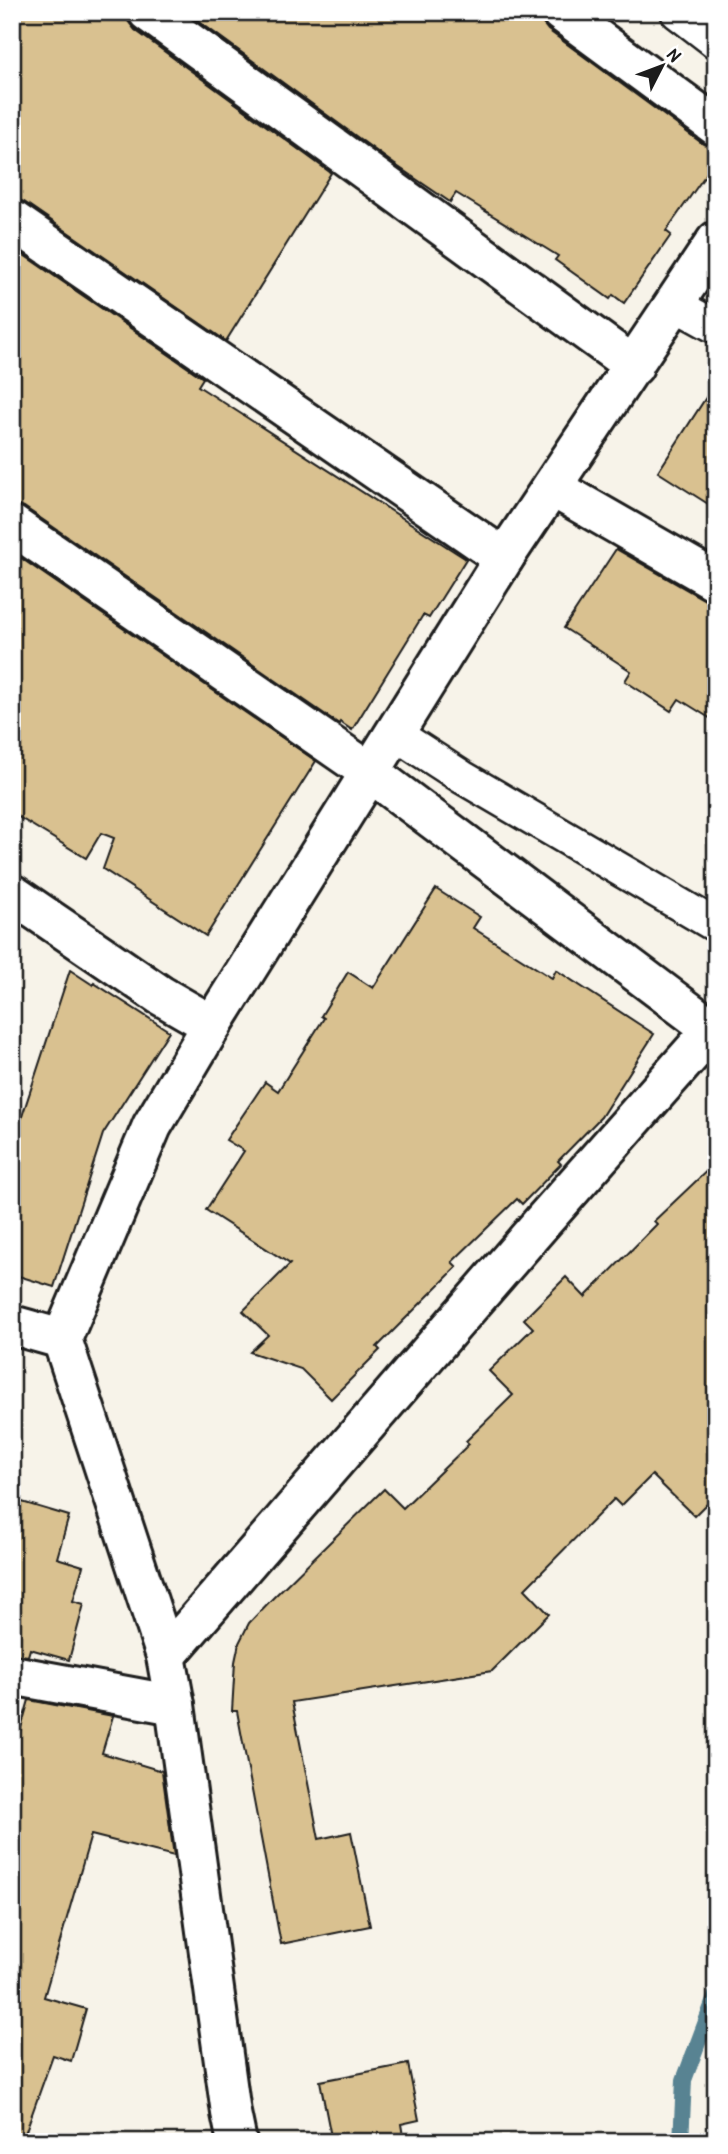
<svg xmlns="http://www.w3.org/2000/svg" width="728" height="2154" font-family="'Patrick Hand',sans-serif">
  <rect width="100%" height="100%" fill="#f7f3e9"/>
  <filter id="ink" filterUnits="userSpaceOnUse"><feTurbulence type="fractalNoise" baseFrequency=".0143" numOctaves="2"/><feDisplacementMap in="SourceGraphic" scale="14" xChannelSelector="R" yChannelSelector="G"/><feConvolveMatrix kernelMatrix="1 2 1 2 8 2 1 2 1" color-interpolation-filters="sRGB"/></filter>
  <g filter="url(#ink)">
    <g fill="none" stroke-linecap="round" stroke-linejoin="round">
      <polyline stroke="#588392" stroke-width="16" points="681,2142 684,2080 716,1995"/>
    </g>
    <g fill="#d9c190" stroke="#1c1c1c" stroke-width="2">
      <polygon points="12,12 127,12 128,21 135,30 331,173 226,341 24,202 12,198"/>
      <polygon points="186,12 540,12 541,21 548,30 703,144 716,150 716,160 666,231 671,235 624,303 613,295 610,299 555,260 558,256 456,193 450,202 394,164"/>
      <polygon points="12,247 203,378 198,386 466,559 429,618 423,615 352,730 340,722 339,724 24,507 12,503"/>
      <polygon points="716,382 716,509 658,472"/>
      <polygon points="616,549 705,600 716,603 716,722 679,699 671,711 625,681 631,671 564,628"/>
      <polygon points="12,552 316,761 206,936 103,869 114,838 101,833 86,858 12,813"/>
      <polygon points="436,889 480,917 473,928 552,978 556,970 654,1034 601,1117 558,1161 561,1164 522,1204 517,1199 452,1262 457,1267 377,1347 380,1350 331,1399 301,1369 250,1352 268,1335 243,1311 290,1264 206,1210 244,1151 226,1140 265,1082 278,1091 324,1018 321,1016 348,972 373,988"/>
      <polygon points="70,970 93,985 94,983 169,1031 103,1134 54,1287 12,1274 12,1147"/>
      <polygon points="716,1162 716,1494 694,1516 652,1475 621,1506 614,1499 525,1589 549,1614 492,1671 292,1702 319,1839 351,1832 370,1926 281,1944 237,1711 232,1711 235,1662 239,1643 249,1623 273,1598 384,1489 403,1508 469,1444 466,1441 513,1395 489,1371 533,1328 524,1319 566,1277 585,1297 657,1224 654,1221"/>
      <polygon points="12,1499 69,1516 57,1558 83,1566 73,1601 84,1604 69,1660 30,1649 28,1656 12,1654"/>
      <polygon points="29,1700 113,1716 102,1753 162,1771 174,1856 91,1835 44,1997 86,2009 71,2061 53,2055 22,2142 12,2142 12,1759"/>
      <polygon points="408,2064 419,2120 401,2124 404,2142 332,2142 320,2081"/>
    </g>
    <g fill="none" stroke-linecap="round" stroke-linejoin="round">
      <g stroke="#1c1c1c" stroke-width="37">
        <g id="lane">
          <polyline points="677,12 716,42"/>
          <polyline points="674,304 716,327"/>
          <polyline points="394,733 462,777 713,924"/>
        </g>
      </g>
      <g stroke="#1c1c1c" stroke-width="44">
        <g id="street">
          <polyline points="148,12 634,366"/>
          <polyline points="561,12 716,126"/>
          <polyline points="12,220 504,558"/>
          <polyline points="552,487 716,581"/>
          <polyline points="12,525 371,773 716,1032"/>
          <polyline points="12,894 160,995 212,1025"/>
          <polyline points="12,1325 62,1339"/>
          <polyline points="166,1656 544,1220 712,1030"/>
          <polyline points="12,1675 175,1705"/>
          <polyline points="237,2142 231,2113 175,1705 166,1656 62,1339 152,1126 212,1025 504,558 716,241"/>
        </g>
      </g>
      <use href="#lane" stroke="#fff" stroke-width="32"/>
      <use href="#street" stroke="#fff" stroke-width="38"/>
    </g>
  </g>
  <rect width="728" height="2154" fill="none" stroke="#fff" stroke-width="42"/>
  <rect x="21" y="21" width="686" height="2112" fill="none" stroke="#1c1c1c" stroke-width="2.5" filter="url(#ink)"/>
  <g transform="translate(662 66) rotate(48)" stroke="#ffffff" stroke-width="5" paint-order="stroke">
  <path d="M0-5L12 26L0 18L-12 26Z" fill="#1c1c1c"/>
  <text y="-10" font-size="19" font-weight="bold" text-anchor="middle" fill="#1c1c1c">N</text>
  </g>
</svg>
